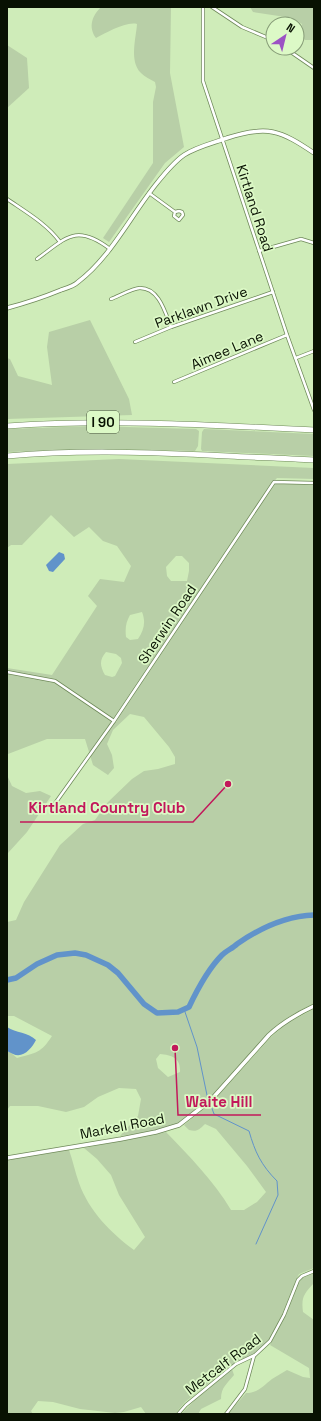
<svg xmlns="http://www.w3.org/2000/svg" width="321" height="1421" font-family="'Space Grotesk',sans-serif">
  <rect width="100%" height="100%" fill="#cfecb9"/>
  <g fill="#b8cfa7" fill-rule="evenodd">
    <path d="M101,7H171L170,73L184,147L165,163L109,242L103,238L153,163V102L156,87L155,82C150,79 145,77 141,73C129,61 136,39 137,24C126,21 106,33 96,38C88,27 92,16 101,7Z"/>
    <polygon points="250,7 314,7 314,40 305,40 299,34 302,24 292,18 253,12"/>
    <polygon points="7,45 27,58 29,88 7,108"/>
    <polygon points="90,320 129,399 132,415 7,419 7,358 10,359 18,376 52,385 47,347 49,332"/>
    <polygon points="92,426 196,429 199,431 198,446 195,451 100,449 7,452 7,429"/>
    <polygon points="204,429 314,434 314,456 202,451 201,449 202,432"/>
    <path d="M119,459L314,468V479L277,478L268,488L205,582L142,680L275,483L314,485V1003C297,1012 282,1020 268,1033L211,1098L178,1124L155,1131L120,1136L138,1116L141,1099L136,1089L119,1088L98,1097L84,1107L66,1112L38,1106H10L7,1110V1052H10L17,1058C36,1053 41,1053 52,1036L14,1016H7V922L16,920L24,902L60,845L83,824L95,820L108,802L132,779L144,771L158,769L175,764V757L169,747L144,717L130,714L113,730L107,744L112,755L114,768L108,775L93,765L85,739H47L8,754L7,764V668L52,675L97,606L88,596L100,579L124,582L131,566L117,546L103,541L89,527L74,537L51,515L22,545H11L7,548V464ZM176,556H182L189,563V571L187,581H171L167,576L166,567ZM142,612C146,622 144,630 138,639L130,640L126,637C125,628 126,622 130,615ZM106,652L116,654L121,658L122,663L115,676L112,677L105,675C100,666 99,660 106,652ZM160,1054C172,1055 181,1058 180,1072L168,1077L158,1068L156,1059Z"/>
    <polygon points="7,775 12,786 26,793 40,791 51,796 27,832 8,853"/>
    <path d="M314,1009V1268L299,1274L296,1280L282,1315L269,1340L253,1354L229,1367L185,1402L175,1414H146L141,1407L124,1412L115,1413L80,1409L53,1402L38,1401L31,1411L33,1414H7V1160L69,1150C73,1161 75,1172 79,1183C89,1211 111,1233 134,1250L145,1237L119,1195L111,1175L97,1159L84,1148L166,1132C189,1156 214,1181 231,1210H244L257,1202L266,1192L247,1166L216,1129L205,1124C199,1130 197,1132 189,1130L184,1125L214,1100L271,1037L287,1023Z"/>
    <path d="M314,1273V1283C304,1294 301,1297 303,1312L314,1320V1414H228L246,1393C258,1393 263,1386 272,1379C277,1376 282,1373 287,1370L303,1377L310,1378L309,1368L270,1345L286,1315L298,1284L302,1278Z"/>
    <path d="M232,1369L234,1375C227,1384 221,1387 221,1399L201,1409L198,1414H181L194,1401Z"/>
  </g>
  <g fill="#6193ca">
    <polygon points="59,552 64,554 65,559 53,572 49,571 46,565"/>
    <path d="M7,1027C16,1033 28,1032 36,1040C32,1048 23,1059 13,1054C11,1053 9,1052 7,1051Z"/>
  </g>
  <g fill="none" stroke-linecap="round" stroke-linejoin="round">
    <g stroke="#6193ca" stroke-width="1">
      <polyline points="184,1009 197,1047 208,1100"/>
      <path d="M210,1103L214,1114L249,1131C255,1152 261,1165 277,1181L278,1195L256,1244"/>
    </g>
    <path stroke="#6193ca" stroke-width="5.5" d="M7,980L16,978L37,964L57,955L75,953L86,955L108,965L118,973L144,1004L157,1013L178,1012L189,1007C197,990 209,968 222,955C226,951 233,948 237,944C260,928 286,916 314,915"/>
    <g stroke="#6f895a" stroke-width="4">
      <g id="street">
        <polyline points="203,7 203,81 287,335 314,410"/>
        <polyline points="212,7 242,27 273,40"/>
        <polyline points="285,48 314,68"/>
        <polyline points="149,193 175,212 179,211 182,212 183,215 179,220 174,216 175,212"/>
        <path d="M7,199C26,212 47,224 60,242"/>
        <polyline points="259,251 301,239 314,243"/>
        <path d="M37,259C66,238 76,223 110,249"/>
        <path d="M111,299C119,296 133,288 140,288C159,288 165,312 171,327"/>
        <polyline points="135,342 171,327 273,292"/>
        <polyline points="296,358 314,351"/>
        <polyline points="174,382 287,335"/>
        <polyline points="7,672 55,681 114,721"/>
        <polyline points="51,809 114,721 274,482 314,483"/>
        <polyline points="178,1414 186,1405 236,1364 255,1355 270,1341 284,1315 298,1280 302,1276 314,1271"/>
        <polyline points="226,1414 245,1389 254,1356"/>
      </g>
    </g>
    <g stroke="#6f895a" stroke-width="5">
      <g id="secondary">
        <path d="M7,308C26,303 44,297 61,290C67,288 74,286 78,282C111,257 131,215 157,183C165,173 174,162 184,155C196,147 213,143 227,138C267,125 280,130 314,153"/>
        <path d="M7,1158L121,1139L156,1132L179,1125L211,1100L269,1035C283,1022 297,1014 314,1006"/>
      </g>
    </g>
    <g stroke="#6f895a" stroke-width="6">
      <g id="highway">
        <path d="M7,426C109,419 212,425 314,430"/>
        <path d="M7,456C74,450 141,452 208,455C243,457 279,458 314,460"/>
      </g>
    </g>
    <use href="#street" stroke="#fff" stroke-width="2.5"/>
    <use href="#secondary" stroke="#fff" stroke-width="3.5"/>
    <use href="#highway" stroke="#fff" stroke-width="5"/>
  </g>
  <g text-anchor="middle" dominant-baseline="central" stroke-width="3.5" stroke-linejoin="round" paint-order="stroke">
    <rect fill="#dcf9c6" stroke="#48573d" stroke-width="1" x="87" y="411" width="32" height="22" rx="3"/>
    <g font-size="13" font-weight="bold" fill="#081102">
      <text x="103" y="422">I 90</text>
    </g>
    <g font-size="14" fill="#081102" stroke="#dcf9c6">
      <text transform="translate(255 208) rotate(72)">Kirtland Road</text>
      <text transform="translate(201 307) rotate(-20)">Parklawn Drive</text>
      <text transform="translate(227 350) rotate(-23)">Aimee Lane</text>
      <text transform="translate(167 624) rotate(-56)">Sherwin Road</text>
      <text transform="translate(122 1126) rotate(-11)">Markell Road</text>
      <text transform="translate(223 1364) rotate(-37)">Metcalf Road</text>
    </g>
  </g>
  <path fill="none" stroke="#c2185b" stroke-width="1.5" d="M228 784L193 822H20M175 1048L178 1115H261"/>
  <g fill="#c2185b" stroke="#dcf9c6" stroke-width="1.5">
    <circle cx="228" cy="784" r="4"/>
    <circle cx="175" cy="1048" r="4"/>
  </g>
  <g font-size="15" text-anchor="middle" font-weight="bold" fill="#c2185b" stroke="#dcf9c6" stroke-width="3.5" stroke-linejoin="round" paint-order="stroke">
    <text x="107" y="813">Kirtland Country Club</text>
    <text x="219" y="1107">Waite Hill</text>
  </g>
  <rect width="321" height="1421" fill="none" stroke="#081102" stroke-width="16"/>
  <g transform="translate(285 36) rotate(35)"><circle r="19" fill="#dcf9c6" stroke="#879c78"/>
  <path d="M0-3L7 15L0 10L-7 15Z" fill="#9c52c4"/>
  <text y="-6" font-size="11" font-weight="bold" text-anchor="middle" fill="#081102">N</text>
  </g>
</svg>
